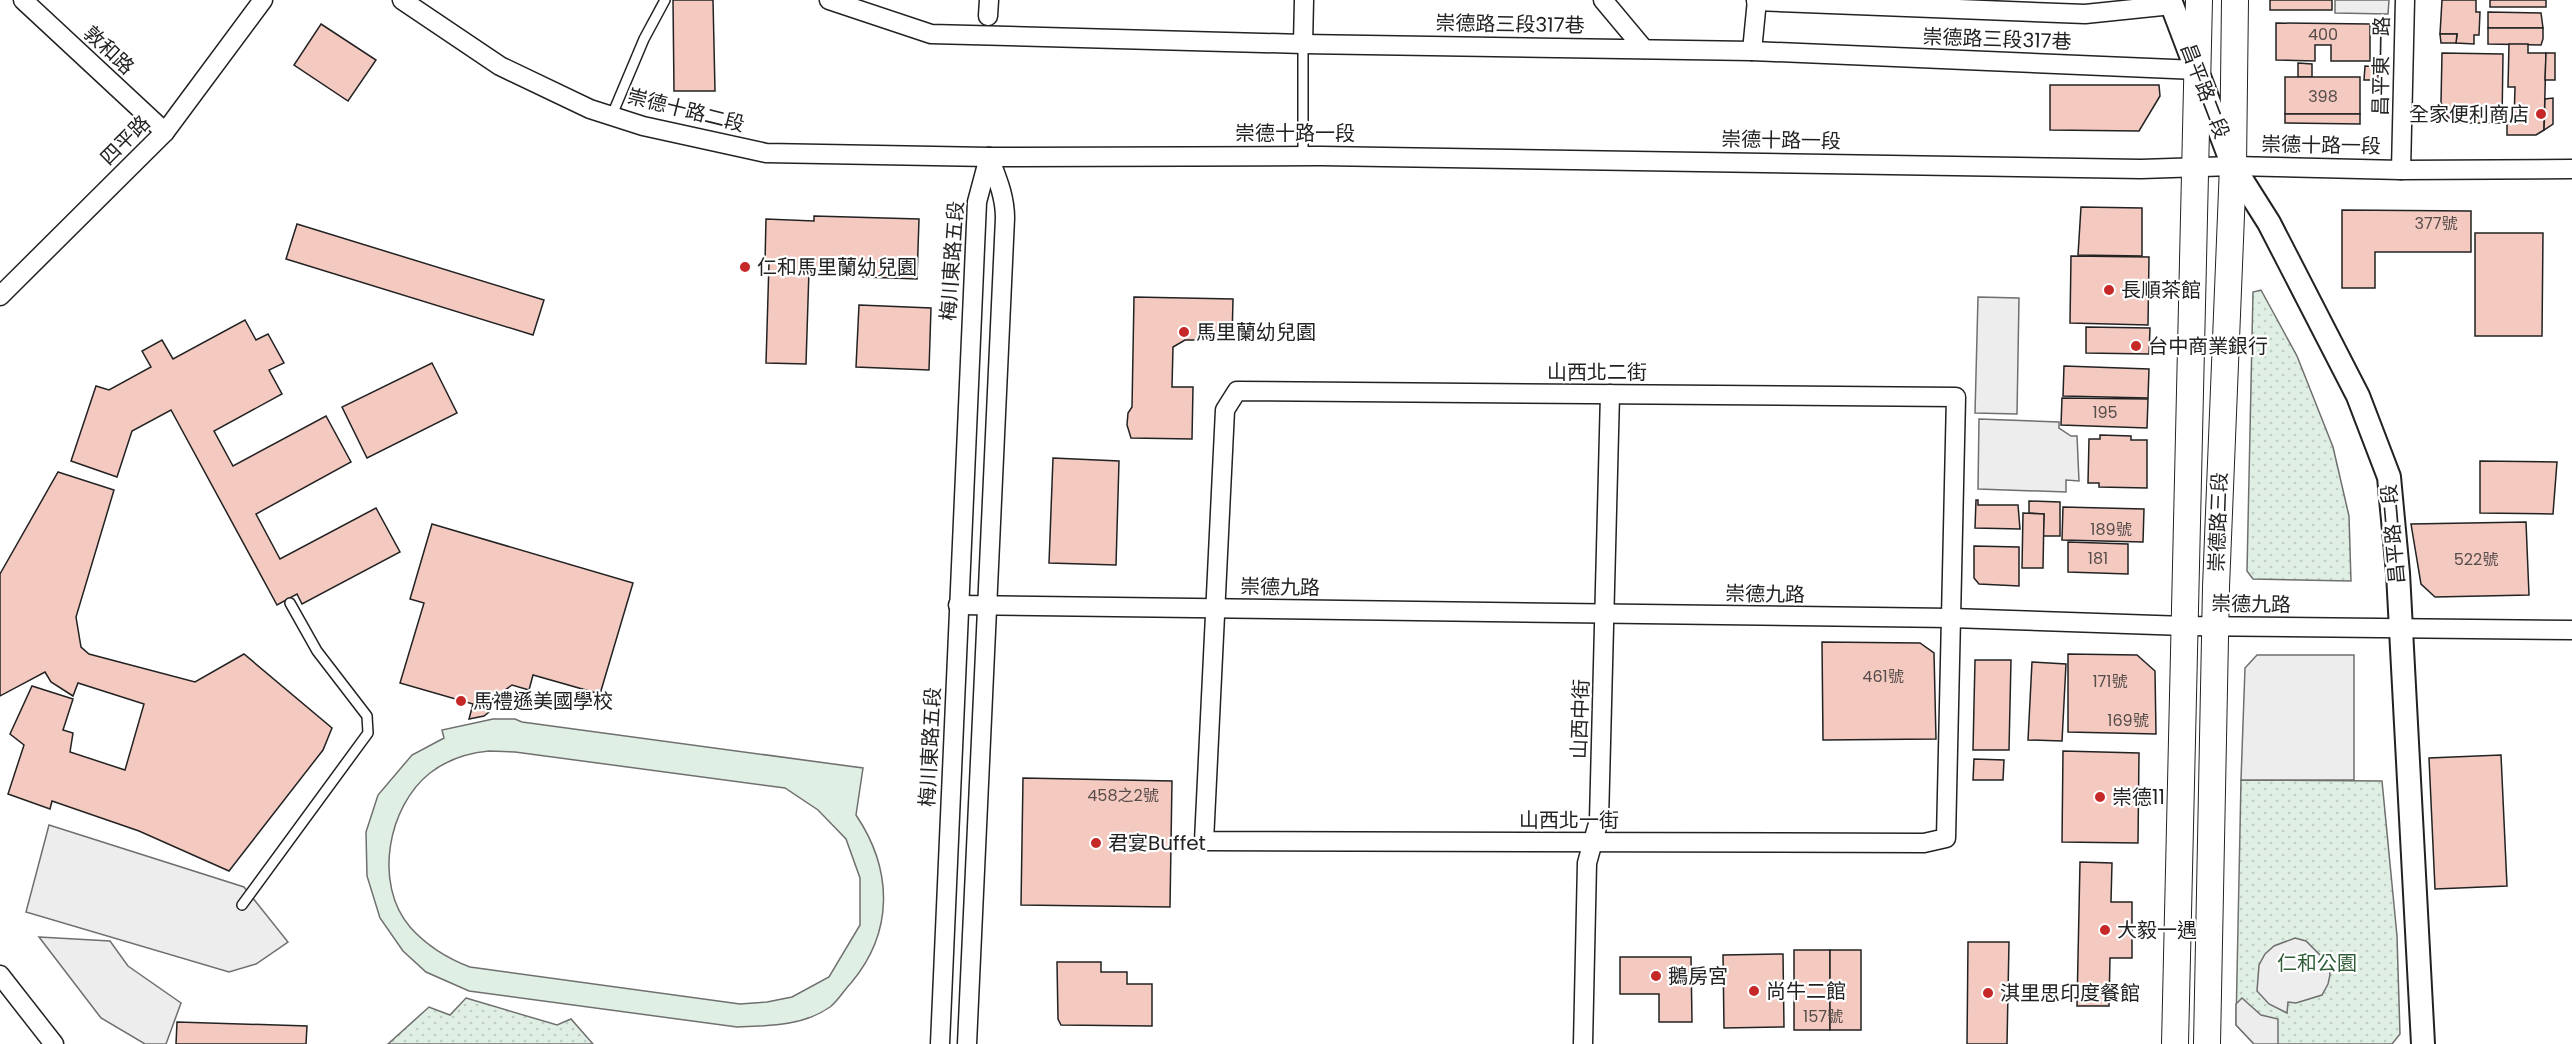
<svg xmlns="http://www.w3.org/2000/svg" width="2572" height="1044" font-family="Poppins,'Noto Sans TC',sans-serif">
  <defs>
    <pattern id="park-dots" width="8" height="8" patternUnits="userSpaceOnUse" patternTransform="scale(1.5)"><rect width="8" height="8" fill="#e0efe3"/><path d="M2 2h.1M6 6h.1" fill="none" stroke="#c0cdc2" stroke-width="1.8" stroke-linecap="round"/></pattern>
  </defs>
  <rect width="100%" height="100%" fill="#fff"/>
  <path fill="#e0efe3" stroke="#6f6f6f" stroke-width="1.5" fill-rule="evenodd" d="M493,719H515L522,722L863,768L856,815C893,870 894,932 851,983C844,990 838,1001 830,1007C803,1026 769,1026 737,1027L469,991L426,972L403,951L380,918L367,876L366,832L378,795L412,755L444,738L442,730ZM489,751L515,752L785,788L818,810L846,839L860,878V925L829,977L792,997L767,1002L740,1004L470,967C446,958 427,946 410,927C373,884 388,806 430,773C448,759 467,753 489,751Z"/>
  <g fill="url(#park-dots)" stroke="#6f6f6f" stroke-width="1.5">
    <polygon points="2261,290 2297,356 2333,447 2349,516 2351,581 2253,579 2247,571 2253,292"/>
    <polygon points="2241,780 2382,781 2397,936 2400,1034 2392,1044 2254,1044 2236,1025"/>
    <polygon points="466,998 557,1025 571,1019 593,1044 388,1044 429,1007 450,1015"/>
  </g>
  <g fill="#ededed" stroke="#6f6f6f" stroke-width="1.5">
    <polygon points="2335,0 2389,0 2388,14 2335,13"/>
    <polygon points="1978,297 2019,298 2017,414 1975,413"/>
    <polygon points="1979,419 2059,422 2059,428 2071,436 2077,436 2079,481 2066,480 2066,492 1978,489"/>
    <polygon points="2257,655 2354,655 2354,780 2241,780 2245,668"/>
    <polygon points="49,825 244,887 288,942 256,964 229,972 26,912"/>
    <polygon points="39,937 110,941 128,966 181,1003 166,1044 145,1044 101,1018"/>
    <polygon points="2295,938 2306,941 2323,958 2329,967 2330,975 2328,984 2322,995 2296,1003 2288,1002 2287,1013 2269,1004 2257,991 2259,965 2265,954 2274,946"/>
    <polygon points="2242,998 2261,1015 2278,1019 2278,1044 2254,1044 2236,1025 2236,1004"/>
  </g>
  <g fill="#f3c9c0" stroke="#222" stroke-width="1.5">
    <polygon points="673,0 713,0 715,91 674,91"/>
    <rect x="2270" y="0" width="62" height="10"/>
    <polygon points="2442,0 2476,0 2476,12 2480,12 2479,35 2474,35 2474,44 2456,43 2457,34 2440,34"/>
    <rect x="2490" y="0" width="56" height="7"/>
    <polygon points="2488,12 2541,13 2543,28 2488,28"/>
    <polygon points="2276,23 2370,24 2370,61 2331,61 2331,45 2315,45 2315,61 2276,60"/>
    <polygon points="321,24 376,60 348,101 294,65"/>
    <polygon points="2488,28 2543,28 2543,39 2541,45 2488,44"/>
    <polygon points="2440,34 2457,34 2456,43 2441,43"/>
    <polygon points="2509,44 2528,44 2528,53 2546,53 2544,130 2536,135 2507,135 2507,121 2514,121 2515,87 2508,87"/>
    <polygon points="2442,53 2503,54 2502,123 2460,123 2441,103"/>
    <polygon points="2546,53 2555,53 2555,80 2545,80"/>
    <polygon points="2298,63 2312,64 2312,77 2298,77"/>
    <polygon points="2365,66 2378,67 2378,80 2364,80"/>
    <rect x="2285" y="77" width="75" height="37"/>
    <polygon points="2050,85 2159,85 2160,96 2139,131 2050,130"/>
    <polygon points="2553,98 2553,124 2544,130 2545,99"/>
    <polygon points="2443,106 2458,120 2454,123 2440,109"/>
    <polygon points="2285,114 2360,114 2360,124 2285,123"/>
    <polygon points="2081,207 2142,208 2142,256 2078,255"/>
    <polygon points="2342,210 2471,211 2471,252 2375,252 2375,288 2342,288"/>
    <polygon points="814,216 919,219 917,279 863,277 863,272 809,270 806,364 766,363 769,262 765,262 766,219 814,221"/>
    <polygon points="297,224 544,300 533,335 286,259"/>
    <polygon points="2475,233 2543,233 2542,336 2475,336"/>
    <polygon points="2071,256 2149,257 2148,325 2070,323"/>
    <polygon points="1134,297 1233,299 1232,340 1185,340 1173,347 1172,387 1193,387 1192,439 1131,438 1127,425 1128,413 1132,407"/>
    <polygon points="859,305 931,308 929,370 856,367"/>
    <polygon points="245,320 256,340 268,334 284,363 269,370 282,394 214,431 233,466 326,416 351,462 256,514 280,559 376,508 400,552 302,604 297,594 277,605 171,410 132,431 117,477 71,461 96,386 109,390 151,367 142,351 162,340 173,359"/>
    <polygon points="2086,327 2150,328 2149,354 2086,353"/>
    <polygon points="432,363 457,413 367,458 342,407"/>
    <polygon points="2064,366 2149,369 2148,398 2063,396"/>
    <polygon points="2062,398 2148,399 2147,428 2061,425"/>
    <polygon points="2100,435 2131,436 2131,440 2147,440 2147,488 2099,487 2099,483 2088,483 2089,439 2100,439"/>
    <polygon points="1053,458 1119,461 1116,565 1049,563"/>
    <polygon points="2480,461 2557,462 2553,514 2480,513"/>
    <polygon points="58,472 114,490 76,617 81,647 89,654 195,682 244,654 332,728 323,750 229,871 139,831 52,801 50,809 8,794 24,745 10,734 32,686 73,699 63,730 73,733 70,752 125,770 144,704 78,683 73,696 51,682 45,672 0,696 0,574"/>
    <polygon points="1976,500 1978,500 1978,505 2018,505 2020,529 1975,528"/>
    <polygon points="2029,501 2060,502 2060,536 2043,536 2044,514 2029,513"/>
    <polygon points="2063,507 2144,509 2143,542 2062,540"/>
    <polygon points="2023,513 2044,514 2043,568 2022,568"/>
    <polygon points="2526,522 2529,595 2435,597 2421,584 2411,524"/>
    <polygon points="432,524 633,583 600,694 533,675 529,690 512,685 501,693 495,692 489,712 484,716 469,719 473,704 400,683 424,603 410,599"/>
    <polygon points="2068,542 2128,544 2128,574 2068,572"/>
    <polygon points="1974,546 2019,547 2019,586 1979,584 1974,578"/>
    <polygon points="1822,642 1920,643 1934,653 1936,739 1823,740"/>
    <polygon points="2068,654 2137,655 2155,671 2156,734 2068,732"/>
    <polygon points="1975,660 2011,660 2009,750 1973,750"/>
    <polygon points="2032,662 2066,664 2062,741 2028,740"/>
    <polygon points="2063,751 2139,753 2138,843 2062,842"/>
    <polygon points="2501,755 2507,886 2435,889 2429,758"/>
    <polygon points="1974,759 2004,760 2003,780 1973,780"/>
    <polygon points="1023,778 1172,781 1170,907 1021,905"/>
    <polygon points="2080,862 2112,863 2111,902 2132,902 2132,958 2110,958 2109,1006 2077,1006"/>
    <polygon points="1968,942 2009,942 2007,1044 1967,1044"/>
    <rect x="1794" y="950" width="36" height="80"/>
    <rect x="1830" y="950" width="31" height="80"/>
    <polygon points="1783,954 1784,1027 1724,1028 1723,955"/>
    <polygon points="1620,957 1691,957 1692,1022 1659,1022 1659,994 1620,994"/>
    <polygon points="1057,962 1101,962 1101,972 1127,972 1127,984 1152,984 1152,1026 1061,1025 1058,1019"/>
    <polygon points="177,1022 307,1026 306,1044 176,1044"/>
  </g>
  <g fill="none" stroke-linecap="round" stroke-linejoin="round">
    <g stroke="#222" stroke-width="12">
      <g id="service">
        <polyline points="1303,44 1303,156"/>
        <polyline points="612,115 644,39 665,0"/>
        <polyline points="242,905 368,733 367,716 317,651 290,603"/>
      </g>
    </g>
    <g stroke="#222" stroke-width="21">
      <g id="minor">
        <polyline points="23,0 165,132"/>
        <polyline points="402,0 500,66 590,109 643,126 766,153 989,157 1321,156 2141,169 2233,166 2401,170 2572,169"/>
        <polyline points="829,0 931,34 1303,44 1752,51 2197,70"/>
        <polyline points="1603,0 1644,49"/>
        <polyline points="1756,1 2085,14 2172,5"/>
        <polyline points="988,16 989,0"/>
        <polyline points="1303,44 1304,0"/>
        <polyline points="1752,51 1757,0"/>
        <polyline points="2401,170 2405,0"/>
        <polyline points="0,296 165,132 263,0"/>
        <polygon points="1237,391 1956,397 1946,838 1924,843 1204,841 1225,410"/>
        <polyline points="958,605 1951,618 2185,626 2572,630"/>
        <polyline points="0,975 54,1044"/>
        <polyline points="940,1044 977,202 989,157"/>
        <path d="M967,1044L1005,218C1005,196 997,178 989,157"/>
        <polyline points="1583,1044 1587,863 1599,820 1610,394"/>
      </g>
    </g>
    <g stroke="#222" stroke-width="26">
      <polyline id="tertiary" points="2170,0 2233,166 2269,223 2358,396 2389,477 2398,573 2423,1044"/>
    </g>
    <g stroke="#222" stroke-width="28">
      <g id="secondary">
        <polyline points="2175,1044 2199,0"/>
        <polyline points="2207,1044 2216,587 2233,166 2235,0"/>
      </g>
    </g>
    <use href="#service" stroke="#fff" stroke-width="9"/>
    <use href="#minor" stroke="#fff" stroke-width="18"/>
    <use href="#tertiary" stroke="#fff" stroke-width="22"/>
    <use href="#secondary" stroke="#fff" stroke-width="26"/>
  </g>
  <g fill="#c62828" stroke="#fff" stroke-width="2">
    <circle cx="2541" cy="114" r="6"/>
    <circle cx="745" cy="267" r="6"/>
    <circle cx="2109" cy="290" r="6"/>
    <circle cx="1184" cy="332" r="6"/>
    <circle cx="2136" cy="346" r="6"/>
    <circle cx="461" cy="701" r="6"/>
    <circle cx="2100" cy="797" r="6"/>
    <circle cx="1096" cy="843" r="6"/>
    <circle cx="2105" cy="930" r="6"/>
    <circle cx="1656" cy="976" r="6"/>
    <circle cx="1754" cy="991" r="6"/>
    <circle cx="1988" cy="993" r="6"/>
  </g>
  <g text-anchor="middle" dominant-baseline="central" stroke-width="4.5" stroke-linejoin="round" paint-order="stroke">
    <g font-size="16" fill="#564c4a">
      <text x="2323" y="34">400</text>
      <text x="2323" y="96">398</text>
      <text x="2436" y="223">377號</text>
      <text x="2105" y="412">195</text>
      <text x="2111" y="529">189號</text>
      <text x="2098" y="558">181</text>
      <text x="2476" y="559">522號</text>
      <text x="1883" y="676">461號</text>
      <text x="2110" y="681">171號</text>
      <text x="2128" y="720">169號</text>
      <text x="1123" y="795">458之2號</text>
      <text x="1823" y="1016">157號</text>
    </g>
    <g font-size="20" fill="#222" stroke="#fff">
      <text transform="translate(1510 24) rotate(1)">崇德路三段317巷</text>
      <text transform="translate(1997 39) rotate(2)">崇德路三段317巷</text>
      <text transform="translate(109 50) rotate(43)">敦和路</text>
      <text transform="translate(2381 66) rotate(-89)">昌平東一路</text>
      <text transform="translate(2205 91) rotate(69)">昌平路二段</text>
      <text transform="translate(686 110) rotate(14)">崇德十路二段</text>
      <text x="1295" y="133">崇德十路一段</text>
      <text transform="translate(125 140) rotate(-45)">四平路</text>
      <text transform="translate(1781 140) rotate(1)">崇德十路一段</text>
      <text transform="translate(2321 145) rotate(1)">崇德十路一段</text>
      <text transform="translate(952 261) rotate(-86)">梅川東路五段</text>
      <text x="1597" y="372">山西北二街</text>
      <text transform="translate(2218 522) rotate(-88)">崇德路三段</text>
      <text transform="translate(2393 534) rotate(-95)">昌平路二段</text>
      <text transform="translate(1280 587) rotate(1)">崇德九路</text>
      <text transform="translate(1765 594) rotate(1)">崇德九路</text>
      <text transform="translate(2251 604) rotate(1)">崇德九路</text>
      <text transform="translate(1580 719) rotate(-88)">山西中街</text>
      <text transform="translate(930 747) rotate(-87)">梅川東路五段</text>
      <text x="1569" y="820">山西北一街</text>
    </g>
    <g font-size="20" fill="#222" stroke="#fff" text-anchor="start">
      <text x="2529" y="114" text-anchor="end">全家便利商店</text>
      <text x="757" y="267">仁和馬里蘭幼兒園</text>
      <text x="2121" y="290">長順茶館</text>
      <text x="1196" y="332">馬里蘭幼兒園</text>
      <text x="2148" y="346">台中商業銀行</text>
      <text x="473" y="701">馬禮遜美國學校</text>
      <text x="2112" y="797">崇德11</text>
      <text x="1108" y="843">君宴Buffet</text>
      <text x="2117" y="930">大毅一遇</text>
      <text x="1668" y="976">鵝房宮</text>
      <text x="1766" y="991">尚牛二館</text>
      <text x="2000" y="993">淇里思印度餐館</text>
    </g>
    <g font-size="20" fill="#2f5e38" stroke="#fff">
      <text x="2317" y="963">仁和公園</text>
    </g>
  </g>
</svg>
